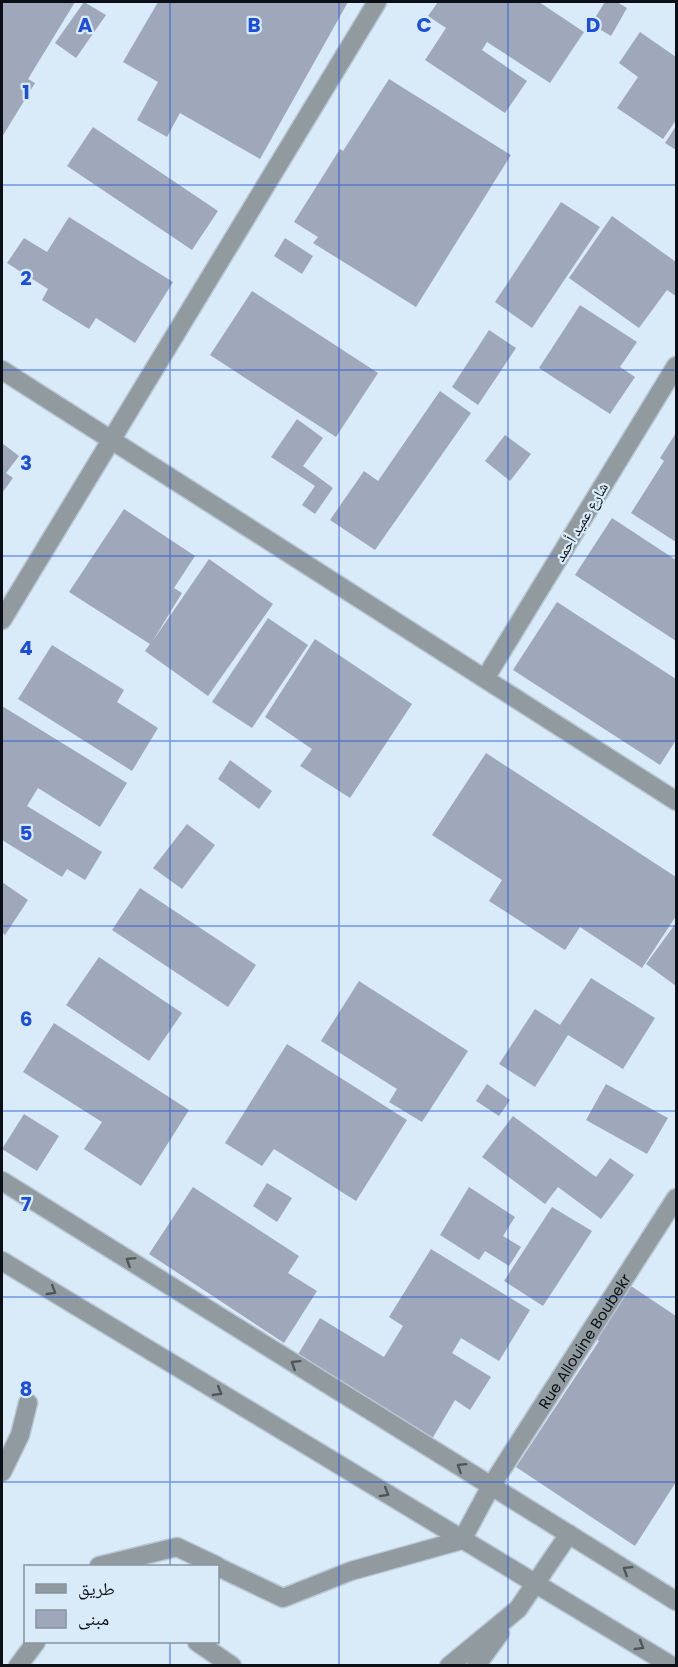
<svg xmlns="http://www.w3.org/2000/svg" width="678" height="1667" font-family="Poppins,'Noto Naskh Arabic',sans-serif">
  <rect width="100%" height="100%" fill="#d9eaf9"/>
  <g fill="#9fa8ba">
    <polygon points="2,2 75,2 28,79 35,83 2,137"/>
    <polygon points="84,2 106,15 76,58 55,43"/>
    <polygon points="158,2 348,2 260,159 180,113 167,137 137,120 158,82 123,62"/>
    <polygon points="438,2 539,2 584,32 550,83 487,42 482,50 527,81 505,113 425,60 446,28 428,16"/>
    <polygon points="605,2 617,2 627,8 611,36 591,24"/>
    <polygon points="640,32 676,57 676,120 663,139 617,108 638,77 619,63"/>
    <polygon points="389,79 511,155 416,307 313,243 318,237 294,222 340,149 343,151"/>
    <polygon points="676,126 676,150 665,143"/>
    <polygon points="93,127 218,211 192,250 67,166"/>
    <polygon points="561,202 600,227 532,328 495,302"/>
    <polygon points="612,216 676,262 676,296 667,290 639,328 569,278"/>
    <polygon points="69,217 173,282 135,343 96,318 89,329 42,300 48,289 7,263 24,238 47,252"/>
    <polygon points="285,238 313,256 302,274 274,256"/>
    <polygon points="252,291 378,373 336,437 210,355"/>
    <polygon points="580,305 637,342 620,367 635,377 610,414 539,368"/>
    <polygon points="489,330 516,348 478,405 452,387"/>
    <polygon points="440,391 471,413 375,550 330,520 364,471 378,481"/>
    <polygon points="297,419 323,438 303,466 333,488 315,514 302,505 315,486 271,457"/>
    <polygon points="676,433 676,542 631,513 664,461 660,458"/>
    <polygon points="505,435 531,454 510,481 485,461"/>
    <polygon points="2,443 19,456 6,473 13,478 2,493"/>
    <polygon points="124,509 195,556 174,588 182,593 152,642 209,559 273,604 208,696 145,651 150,644 69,592"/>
    <polygon points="612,518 676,560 676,641 575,575"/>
    <polygon points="557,602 676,679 676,740 660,765 513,670"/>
    <polygon points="268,618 308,645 252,728 212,702"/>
    <polygon points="315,639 412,704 350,798 300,766 312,749 265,717"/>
    <polygon points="52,645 124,690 117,702 158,728 132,771 18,699"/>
    <polygon points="2,706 127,783 100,827 38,788 27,806 102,852 85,880 67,869 62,877 2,840"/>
    <polygon points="486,753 676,877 676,916 642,968 580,927 565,950 489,901 502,880 432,835"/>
    <polygon points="230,760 272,791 259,809 218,779"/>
    <polygon points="187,824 215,845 182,889 153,868"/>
    <polygon points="2,882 28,900 5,935 2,932"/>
    <polygon points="140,888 256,965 228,1007 112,930"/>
    <polygon points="676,923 676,986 646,964"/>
    <polygon points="99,957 182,1013 149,1061 66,1005"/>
    <polygon points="591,978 655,1018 623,1069 568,1035 535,1087 499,1064 535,1009 560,1025"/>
    <polygon points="359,981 468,1051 422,1122 389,1102 397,1089 321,1041"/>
    <polygon points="54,1023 189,1110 141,1186 84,1149 102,1122 23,1072"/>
    <polygon points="287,1044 407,1120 356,1201 274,1149 262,1166 225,1143"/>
    <polygon points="487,1084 510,1100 499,1116 476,1101"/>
    <polygon points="606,1084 668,1118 647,1154 586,1120"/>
    <polygon points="24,1114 59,1136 37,1171 2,1149"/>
    <polygon points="513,1116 596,1177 610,1158 634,1175 601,1219 558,1187 545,1204 482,1157"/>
    <polygon points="267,1183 292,1198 277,1222 253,1206"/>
    <polygon points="193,1187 299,1256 288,1273 317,1291 284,1343 149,1254"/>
    <polygon points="469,1187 515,1217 503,1236 521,1247 509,1266 485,1251 479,1260 440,1235"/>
    <polygon points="552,1207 592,1231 543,1306 504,1281"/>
    <polygon points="431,1249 530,1310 499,1361 461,1338 452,1353 491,1377 470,1410 455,1400 432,1439 297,1356 320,1318 384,1357 403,1326 389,1317"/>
    <polygon points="628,1284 676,1316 676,1482 635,1546 516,1467 599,1341 593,1337"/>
  </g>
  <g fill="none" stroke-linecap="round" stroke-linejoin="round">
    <g stroke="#b8c7d5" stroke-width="21">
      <g id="minor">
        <polyline points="2,370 676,801"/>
        <polyline points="2,620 377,2"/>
        <polyline points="486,677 676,366"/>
        <polyline points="2,1181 676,1601"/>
        <polyline points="2,1261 672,1666"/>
        <polyline points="2,1472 20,1435 28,1403"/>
        <polyline points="99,1566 177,1547 217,1566"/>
        <path id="s1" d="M218,1567L283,1598L351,1571L462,1540L491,1486L676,1198"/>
        <polyline points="197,1642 232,1666"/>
        <polyline points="18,1666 36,1642"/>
        <polyline points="449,1666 518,1609 569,1534"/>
        <polyline points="476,1666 500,1633"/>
      </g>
    </g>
    <use href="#minor" stroke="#919b9f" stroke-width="18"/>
  </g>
  <defs><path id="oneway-chevron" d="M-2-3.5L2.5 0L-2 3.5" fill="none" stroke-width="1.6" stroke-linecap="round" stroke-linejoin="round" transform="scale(1.5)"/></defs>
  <g stroke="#4e565a">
    <use href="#oneway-chevron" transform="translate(130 1261) rotate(-148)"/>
    <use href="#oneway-chevron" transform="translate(52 1291) rotate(31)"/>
    <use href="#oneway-chevron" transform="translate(295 1364) rotate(-148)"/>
    <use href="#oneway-chevron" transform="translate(218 1392) rotate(31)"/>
    <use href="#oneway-chevron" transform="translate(461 1467) rotate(-148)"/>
    <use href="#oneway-chevron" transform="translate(385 1493) rotate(31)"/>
    <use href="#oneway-chevron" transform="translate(627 1570) rotate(-148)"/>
    <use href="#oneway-chevron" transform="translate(640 1646) rotate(30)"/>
  </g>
  <path fill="none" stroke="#1d4ed8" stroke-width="1.5" stroke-opacity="0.55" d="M170,2V1566M339,2V1666M508,2V1666M2,185H676M2,370H676M2,556H676M2,741H676M2,926H676M2,1111H676M2,1297H676M2,1482H676M170,1642V1666"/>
  <g text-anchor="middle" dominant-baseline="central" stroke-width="4.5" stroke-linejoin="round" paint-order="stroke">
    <g font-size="15" fill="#0a1015" stroke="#d9eaf9">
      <text transform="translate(581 522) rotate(-59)">شارع عميد أحمد</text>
      <text stroke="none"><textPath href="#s1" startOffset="494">Rue Allouine Boubekr</textPath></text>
    </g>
  </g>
  <g font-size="20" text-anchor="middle" font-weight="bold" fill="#1d4ed8" stroke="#d9eaf9" stroke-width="4.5" stroke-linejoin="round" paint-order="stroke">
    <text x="85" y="32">A</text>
    <text x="254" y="32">B</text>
    <text x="424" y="32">C</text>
    <text x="593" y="32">D</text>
    <text x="26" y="99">1</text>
    <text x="26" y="285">2</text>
    <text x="26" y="470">3</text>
    <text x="26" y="655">4</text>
    <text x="26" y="840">5</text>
    <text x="26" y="1026">6</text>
    <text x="26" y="1211">7</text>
    <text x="26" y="1396">8</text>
  </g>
  <rect width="678" height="1667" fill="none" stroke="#0a1015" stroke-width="6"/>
  <rect x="24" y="1565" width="195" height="78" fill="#d9eaf9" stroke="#86939e" stroke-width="1.5"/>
  <rect x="36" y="1584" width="30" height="9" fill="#919b9f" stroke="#86939e" stroke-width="1.5"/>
  <text x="78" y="1595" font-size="18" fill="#0a1015">طريق</text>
  <rect x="36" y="1610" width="30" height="18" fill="#9fa8ba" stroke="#86939e" stroke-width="1.5"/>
  <text x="78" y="1625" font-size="18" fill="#0a1015">مبنى</text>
</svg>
